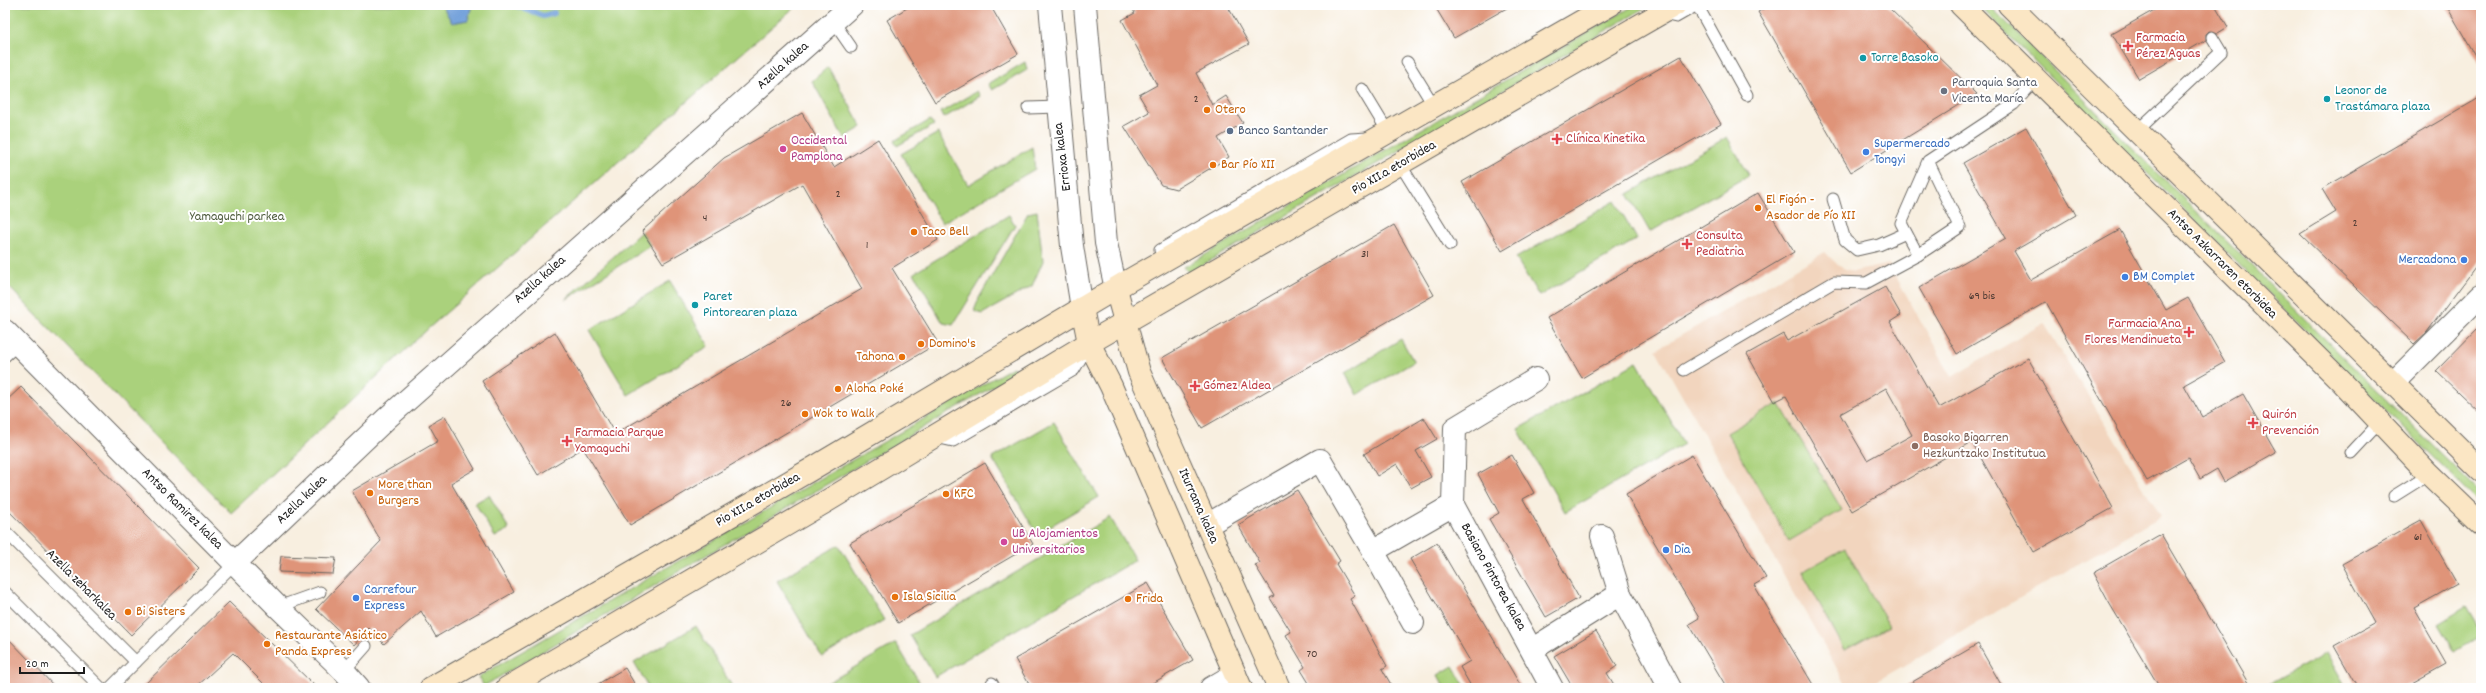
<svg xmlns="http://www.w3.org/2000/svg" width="2486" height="693" font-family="Dekko,sans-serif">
  <rect width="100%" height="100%" fill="#fff"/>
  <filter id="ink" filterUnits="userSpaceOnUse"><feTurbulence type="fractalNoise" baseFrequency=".025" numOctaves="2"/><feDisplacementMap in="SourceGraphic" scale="8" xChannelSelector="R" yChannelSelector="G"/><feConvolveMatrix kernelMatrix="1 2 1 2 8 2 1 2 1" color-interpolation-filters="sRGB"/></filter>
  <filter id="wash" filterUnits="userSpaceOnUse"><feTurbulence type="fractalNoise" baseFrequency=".012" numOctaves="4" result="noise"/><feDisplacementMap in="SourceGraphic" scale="16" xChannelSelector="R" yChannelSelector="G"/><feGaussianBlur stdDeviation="0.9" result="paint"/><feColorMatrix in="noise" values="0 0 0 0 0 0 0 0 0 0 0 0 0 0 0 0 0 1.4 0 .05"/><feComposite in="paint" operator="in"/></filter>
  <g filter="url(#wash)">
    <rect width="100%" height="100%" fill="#f8efe0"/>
    <polygon fill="#f2d5be" points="1825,252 1839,266 1853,272 1889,264 1952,377 2044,323 2161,516 1865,688 1848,688 1656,350"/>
    <g fill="#aad17b" stroke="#63764c">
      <polygon points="5,5 797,5 430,327 231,513 5,283"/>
      <polygon points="1635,5 1650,5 1189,273 1184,267"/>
      <polygon points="1978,5 1989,5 2481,494 2481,505"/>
      <polygon points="1025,62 1027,70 992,90 988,84"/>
      <polygon points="828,67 862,127 844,138 812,81"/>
      <polygon points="977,91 980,96 944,118 941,112"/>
      <polygon points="930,120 934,125 897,146 894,141"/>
      <polygon points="938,133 968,185 1032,147 1035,169 942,223 901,154"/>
      <polygon points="1727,137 1749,175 1650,232 1628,194"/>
      <polygon points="1615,201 1637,239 1539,296 1516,258"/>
      <polygon points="1037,211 1043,261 1032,286 982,314 974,311 979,298 1028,213"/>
      <polygon points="1009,215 1015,225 953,325 943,323 914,273"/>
      <polygon points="642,231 650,246 565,300"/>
      <polygon points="670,281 709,346 628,395 589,330"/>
      <polygon points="1401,339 1414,362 1357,395 1345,373"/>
      <polygon points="1637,362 1684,444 1565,512 1518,429"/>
      <polygon points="1013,367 1016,373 484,686 478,677"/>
      <polygon points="1779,403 1842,510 1789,541 1727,433"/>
      <polygon points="1054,422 1099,497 1037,534 992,458"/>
      <polygon points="489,495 509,529 495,537 475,503"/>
      <polygon points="1110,517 1135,560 935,677 910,635"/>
      <polygon points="839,545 884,620 822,657 777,581"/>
      <polygon points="1845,548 1889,626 1845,650 1802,572"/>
      <polygon points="2467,607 2481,631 2481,636 2455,651 2439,624"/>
      <polygon points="696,626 733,688 649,688 634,663"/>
      <polygon points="896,643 921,685 917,688 819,688"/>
      <polygon points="2326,653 2346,688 2264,687"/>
      <polygon points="1453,666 1466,688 1445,688 1438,675"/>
    </g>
    <polygon fill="#72a0da" stroke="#475e7b" points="442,5 472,5 468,20 452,23"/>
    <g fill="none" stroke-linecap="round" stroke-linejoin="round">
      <polyline stroke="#72a0da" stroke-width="6" points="515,5 543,16 554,13"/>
    </g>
    <g id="blocks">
      <g fill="#df9479" fill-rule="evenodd">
        <polygon points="912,5 990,5 1018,54 935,102 887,20"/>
        <polygon points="1130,5 1227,5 1249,44 1196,73 1212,105 1226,96 1243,123 1218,138 1229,157 1176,189 1161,185 1124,126 1149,112 1139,95 1157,85 1122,20 1135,13"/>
        <polygon points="1434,5 1512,5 1454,38"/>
        <polygon points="1770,5 1886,5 1977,94 1851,172 1758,12"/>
        <polygon points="2163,5 2215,5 2228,27 2218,33 2209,31 2206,34 2206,40 2139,79 2112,34"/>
        <polygon points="2446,5 2481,5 2481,66"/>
        <polygon points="1681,56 1721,124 1502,251 1462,182"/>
        <polygon points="2481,97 2481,260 2427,332 2414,344 2300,234 2336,212 2322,189"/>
        <polygon points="802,113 834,167 878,139 938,240 892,268 938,343 630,525 583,448 538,475 482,381 555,332 615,434 862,289 802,184 663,263 642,231 724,158"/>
        <polygon points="2026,127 2076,215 2014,251 2031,280 2120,230 2166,310 2188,298 2225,362 2184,385 2202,417 2243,394 2276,452 2224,482 2217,469 2200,479 2188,458 2147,481 2046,302 1957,354 1919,288 2006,238 1963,163"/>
        <polygon points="1758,193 1794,252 1582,378 1547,318"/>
        <polygon points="1394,225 1434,295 1202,428 1162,358"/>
        <path d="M1885,287L1901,315L1890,322L1939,408L2028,358L2113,508L2034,552L1972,442L1852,511L1786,396L1774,402L1747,354L1783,334L1787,341ZM1886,388L1912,435L1867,460L1840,414Z"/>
        <polygon points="2481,325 2481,414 2436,371"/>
        <polygon points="21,387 199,568 131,635 5,507 5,402"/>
        <polygon points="445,416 475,469 451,483 514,592 436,637 421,611 384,644 369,628 354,645 316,609 381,541 352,491 438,441 429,425"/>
        <polygon points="1424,418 1437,439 1416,451 1431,477 1411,488 1397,464 1377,476 1364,454"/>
        <polygon points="1512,455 1534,493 1523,499 1579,598 1546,617 1489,519 1499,513 1478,474"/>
        <polygon points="1692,455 1766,578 1754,585 1815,688 1727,688 1689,624 1699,618 1626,494"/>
        <polygon points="985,463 1033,544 898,623 850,543"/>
        <polygon points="1297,490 1340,561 1336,564 1355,596 1350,599 1387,666 1382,669 1393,688 1312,688 1301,670 1305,667 1286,635 1291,632 1270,598 1274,596 1255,565 1260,563 1238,525"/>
        <polygon points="2421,520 2457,584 2414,608 2446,664 2403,688 2358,688 2334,646 2375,623 2342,564"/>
        <polygon points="2161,534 2251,688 2160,688 2108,601 2093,573"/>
        <polygon points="1437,543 1447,560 1522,688 1472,688 1460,667 1470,661 1410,559"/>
        <polygon points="281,556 336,558 333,574 279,572"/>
        <polygon points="1148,583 1193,660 1144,688 1031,688 1015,659"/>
        <polygon points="229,602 317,688 268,688 233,653 195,688 141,688"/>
        <polygon points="1596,631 1617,666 1607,673 1616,688 1573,688 1554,656"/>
        <polygon points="5,635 56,688 5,688"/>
        <polygon points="1978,644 2003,688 1902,688"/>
        <polygon points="625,668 637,688 591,688"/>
      </g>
    </g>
  </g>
  <g filter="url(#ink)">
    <use href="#blocks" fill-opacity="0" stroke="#696661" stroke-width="1"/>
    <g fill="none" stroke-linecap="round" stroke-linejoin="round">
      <g stroke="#696661" stroke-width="13">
        <g id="lane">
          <polyline points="1697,5 1747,95"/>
          <polyline points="1667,15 1676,17 1697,5"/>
          <polyline points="833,21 851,47"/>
          <polyline points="1407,62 1434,106"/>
          <polyline points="1362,89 1388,132"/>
          <polyline points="1028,108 1058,107"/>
          <polyline points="2137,131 2221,52 2212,37"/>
          <polyline points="1928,161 1960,227 1918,255 1901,223 1928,161 2014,104 2037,78"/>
          <polyline points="1400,164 1450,245"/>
          <polyline points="1833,199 1845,240 1857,250 1879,245 1906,233"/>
          <polyline points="1160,250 1351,139 1368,138"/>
          <polyline points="5,356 18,344"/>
          <polyline points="1684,370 1834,282 1866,283 1918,255"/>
          <polyline points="935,437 953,441 1074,370 1085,351"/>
          <polyline points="2351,453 2380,422"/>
          <polyline points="2394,496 2429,474"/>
          <polyline points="5,531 136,662 235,563"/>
          <polyline points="5,592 101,688"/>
          <polyline points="278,607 320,592"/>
          <polyline points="344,671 366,646"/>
          <polyline points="992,683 995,688"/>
          <polyline points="110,688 136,662"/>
        </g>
      </g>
      <g stroke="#696661" stroke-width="24">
        <g id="street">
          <polyline points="1050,5 1072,246 1082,308"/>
          <polyline points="1085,5 1106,243 1116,289"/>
          <polyline points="5,331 278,607 344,671 359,688"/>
          <polyline points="2393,383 2481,295"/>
          <polyline points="1453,505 1552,688"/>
          <polyline points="1207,525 1320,460 1373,551 1453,505 1455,428 1536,379"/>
          <polyline points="1602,536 1620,594 1670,688"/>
          <polyline points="1373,551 1413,623"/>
          <polyline points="235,563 387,418 852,5"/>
          <polyline points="1533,649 1620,594"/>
          <polyline points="1211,688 1235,674"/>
        </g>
      </g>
      <g stroke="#696661" stroke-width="24">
        <g id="secondary">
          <polyline points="1961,5 2343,383 2429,474 2481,524"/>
          <polyline points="2009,5 2481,470"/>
          <polyline points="1116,289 1139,372 1279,688"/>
          <polyline points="1082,308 1089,343 1111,386 1241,688"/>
          <polyline points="431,688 810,470 1128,281 1610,5"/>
          <polyline points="507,688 827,501 1089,343 1675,5"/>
        </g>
      </g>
      <use href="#lane" stroke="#fff" stroke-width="11"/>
      <use href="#street" stroke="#fff" stroke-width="22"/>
      <use href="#secondary" stroke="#fbe6c4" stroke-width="22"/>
    </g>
  </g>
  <g fill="#e0444e" stroke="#fff" stroke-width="1.5">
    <path d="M2126 40h4v4h4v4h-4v4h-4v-4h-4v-4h4z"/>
    <path d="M1555 133h4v4h4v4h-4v4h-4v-4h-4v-4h4z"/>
    <path d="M1685 238h4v4h4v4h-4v4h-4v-4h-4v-4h4z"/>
    <path d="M2187 326h4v4h4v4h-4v4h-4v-4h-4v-4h4z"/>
    <path d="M1193 380h4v4h4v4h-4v4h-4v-4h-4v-4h4z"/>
    <path d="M2251 417h4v4h4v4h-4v4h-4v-4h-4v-4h4z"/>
    <path d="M565 435h4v4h4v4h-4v4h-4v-4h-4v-4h4z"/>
  </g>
  <g fill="#0f9aa8" stroke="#fff" stroke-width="1.5">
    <circle cx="1863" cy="58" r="4"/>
    <circle cx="2327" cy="99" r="4"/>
    <circle cx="695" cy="305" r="4"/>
  </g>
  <circle fill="#6b7280" stroke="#fff" stroke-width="1.5" cx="1944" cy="91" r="4"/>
  <g fill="#e8710a" stroke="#fff" stroke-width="1.5">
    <circle cx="1207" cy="110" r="4"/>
    <circle cx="1213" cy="165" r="4"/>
    <circle cx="1758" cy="208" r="4"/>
    <circle cx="914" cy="232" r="4"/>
    <circle cx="921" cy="344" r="4"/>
    <circle cx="902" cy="357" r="4"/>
    <circle cx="838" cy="389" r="4"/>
    <circle cx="805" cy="414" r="4"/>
    <circle cx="370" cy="493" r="4"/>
    <circle cx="946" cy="494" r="4"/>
    <circle cx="895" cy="597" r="4"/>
    <circle cx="1128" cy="599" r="4"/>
    <circle cx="128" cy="612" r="4"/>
    <circle cx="267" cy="644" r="4"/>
  </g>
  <circle fill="#5c6f8a" stroke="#fff" stroke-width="1.5" cx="1230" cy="131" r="4"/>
  <g fill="#d1479c" stroke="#fff" stroke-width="1.5">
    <circle cx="783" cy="149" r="4"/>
    <circle cx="1004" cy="542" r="4"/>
  </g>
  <g fill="#3f7fe0" stroke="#fff" stroke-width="1.5">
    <circle cx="1866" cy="152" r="4"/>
    <circle cx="2464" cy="260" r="4"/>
    <circle cx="2125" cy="277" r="4"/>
    <circle cx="1666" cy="550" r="4"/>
    <circle cx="356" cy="598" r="4"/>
  </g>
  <circle fill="#8d6e63" stroke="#fff" stroke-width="1.5" cx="1915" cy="446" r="4"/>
  <g text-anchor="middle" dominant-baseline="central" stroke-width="4" stroke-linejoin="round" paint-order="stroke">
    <g font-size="12" fill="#4d3a33">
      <text x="1196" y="99">2</text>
      <text x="838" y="194">2</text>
      <text x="705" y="218">4</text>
      <text x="2355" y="223">2</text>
      <text x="867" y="245">1</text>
      <text x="1365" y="254">31</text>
      <text x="1982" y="296">69 bis</text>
      <text x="786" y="403">26</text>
      <text x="2418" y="537">61</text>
      <text x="1312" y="654">70</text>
    </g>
    <g font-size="14" fill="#be3a42" stroke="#fff" text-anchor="start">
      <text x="2136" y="38">Farmacia<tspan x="2136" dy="16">Pérez Aguas</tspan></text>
      <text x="1566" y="139">Clínica Kinetika</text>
      <text x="1696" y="236">Consulta<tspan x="1696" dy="16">Pediatria</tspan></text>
      <text x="2181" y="324" text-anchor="end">Farmacia Ana<tspan x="2181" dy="16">Flores Mendinueta</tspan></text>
      <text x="1203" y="386">Gómez Aldea</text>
      <text x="2262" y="415">Quirón<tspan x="2262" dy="16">Prevención</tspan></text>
      <text x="575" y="433">Farmacia Parque<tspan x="575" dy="16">Yamaguchi</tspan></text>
    </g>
    <g font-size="14" fill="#0d838f" stroke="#fff" text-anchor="start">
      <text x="1871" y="58">Torre Basoko</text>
      <text x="2335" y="91">Leonor de<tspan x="2335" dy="16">Trastámara plaza</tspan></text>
      <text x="703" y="297">Paret<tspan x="703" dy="16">Pintorearen plaza</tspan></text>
    </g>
    <g font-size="14" fill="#1c1c1c" stroke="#fff">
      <text transform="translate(783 66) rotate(-42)">Azella kalea</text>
      <text transform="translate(1063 157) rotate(-97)">Errioxa kalea</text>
      <text transform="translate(1394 168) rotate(-30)">Pio XII.a etorbidea</text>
      <text transform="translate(2222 264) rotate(45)">Antso Azkarraren etorbidea</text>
      <text transform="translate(540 280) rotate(-42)">Azella kalea</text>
      <text transform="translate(302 500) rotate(-44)">Azella kalea</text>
      <text transform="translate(758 500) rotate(-30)">Pio XII.a etorbidea</text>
      <text transform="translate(1198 506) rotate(66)">Iturrama kalea</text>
      <text transform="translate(182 509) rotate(45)">Antso Ramirez kalea</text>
      <text transform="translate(1493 577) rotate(61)">Basiano Pintorea kalea</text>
      <text transform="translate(81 585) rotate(45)">Azella zeharkalea</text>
    </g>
    <g font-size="14" fill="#5b616d" stroke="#fff" text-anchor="start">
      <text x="1952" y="83">Parroquia Santa<tspan x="1952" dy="16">Vicenta María</tspan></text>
    </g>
    <g font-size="14" fill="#c56008" stroke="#fff" text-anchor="start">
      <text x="1215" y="110">Otero</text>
      <text x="1221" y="165">Bar Pío XII</text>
      <text x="1766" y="200">El Figón -<tspan x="1766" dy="16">Asador de Pío XII</tspan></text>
      <text x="922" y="232">Taco Bell</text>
      <text x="929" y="344">Domino's</text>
      <text x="894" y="357" text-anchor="end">Tahona</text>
      <text x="846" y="389">Aloha Poké</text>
      <text x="813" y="414">Wok to Walk</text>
      <text x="378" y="485">More than<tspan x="378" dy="16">Burgers</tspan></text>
      <text x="954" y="494">KFC</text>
      <text x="903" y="597">Isla Sicilia</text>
      <text x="1136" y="599">Frida</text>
      <text x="136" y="612">Bi Sisters</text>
      <text x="275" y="636">Restaurante Asiático<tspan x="275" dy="16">Panda Express</tspan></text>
    </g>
    <g font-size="14" fill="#4e5e75" stroke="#fff" text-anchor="start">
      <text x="1238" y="131">Banco Santander</text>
    </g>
    <g font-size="14" fill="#b23c85" stroke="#fff" text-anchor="start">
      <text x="791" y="141">Occidental<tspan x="791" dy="16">Pamplona</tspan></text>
      <text x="1012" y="534">UB Alojamientos<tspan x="1012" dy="16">Universitarios</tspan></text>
    </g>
    <g font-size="14" fill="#366cbe" stroke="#fff" text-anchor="start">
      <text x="1874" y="144">Supermercado<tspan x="1874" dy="16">Tongyi</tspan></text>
      <text x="2456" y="260" text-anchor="end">Mercadona</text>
      <text x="2133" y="277">BM Complet</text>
      <text x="1674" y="550">Dia</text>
      <text x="364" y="590">Carrefour<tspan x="364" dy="16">Express</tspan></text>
    </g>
    <g font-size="14" fill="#4e5b3d" stroke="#fff">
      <text x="237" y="217">Yamaguchi parkea</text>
    </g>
    <g font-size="14" fill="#785e54" stroke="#fff" text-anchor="start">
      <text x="1923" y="438">Basoko Bigarren<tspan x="1923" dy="16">Hezkuntzako Institutua</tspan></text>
    </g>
  </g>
  <rect width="2486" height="693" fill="none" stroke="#fff" stroke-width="20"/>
  <path d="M20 667v6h64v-6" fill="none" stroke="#1c1c1c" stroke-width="2"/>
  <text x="26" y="667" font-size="12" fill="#1c1c1c" stroke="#ffffff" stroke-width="3" paint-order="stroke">20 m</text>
</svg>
